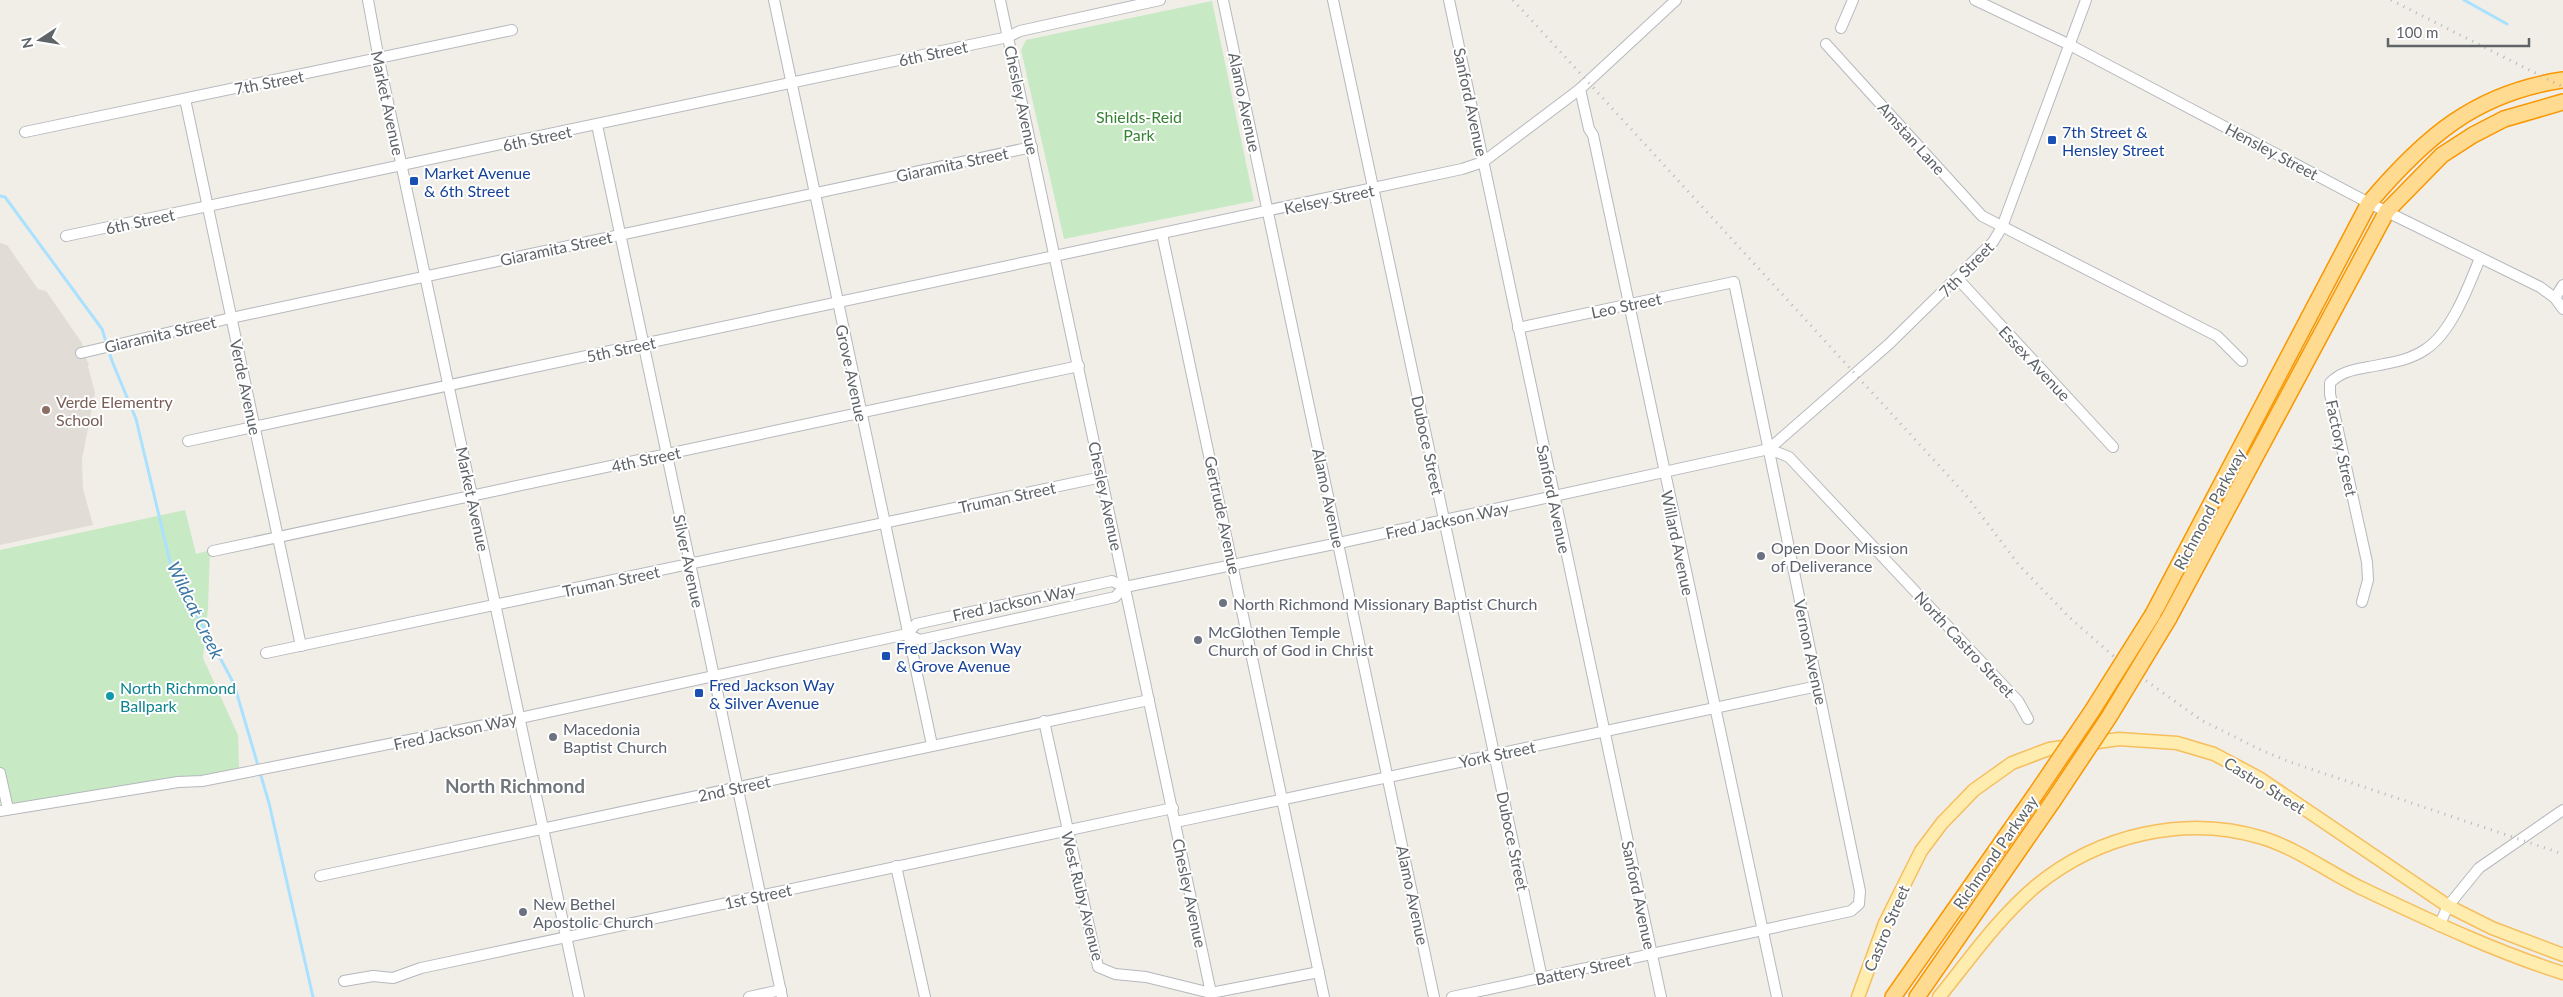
<svg xmlns="http://www.w3.org/2000/svg" width="2563" height="997" font-family="Lato,sans-serif">
  <rect width="100%" height="100%" fill="#f1eee8"/>
  <polygon fill="#e1ddd6" points="0,243 7,245 38,289 46,291 82,343 87,361 89,363 88,366 95,393 82,459 83,489 93,525 0,545"/>
  <g fill="#c7e9c4">
    <polygon points="1212,1 1254,201 1064,239 1021,50 1026,40"/>
    <polygon points="185,510 196,554 210,550 208,608 203,658 238,735 239,769 9,811 0,771 0,550"/>
  </g>
  <g fill="none" stroke-linecap="round" stroke-linejoin="round">
    <g stroke="#aae1ff" stroke-width="3">
      <polyline points="2464,0 2507,24"/>
      <polyline points="0,196 5,197 102,329 112,361 136,419 171,566 234,684 269,803 313,997"/>
    </g>
    <g stroke="#b5b8bc" stroke-width="12">
      <g id="minor">
        <polyline points="368,0 379,60 579,997"/>
        <polyline points="774,0 932,745"/>
        <polyline points="1000,0 1211,993"/>
        <polyline points="1223,0 1434,997"/>
        <polyline points="1333,0 1542,978"/>
        <polyline points="1449,0 1661,997"/>
        <polyline points="1975,0 2068,44 2369,203 2540,287 2555,298 2563,309"/>
        <polyline points="1841,28 1853,0"/>
        <polyline points="1826,44 1982,216 2217,336 2242,361"/>
        <polyline points="1580,89 1589,129 1593,135 1777,997"/>
        <polyline points="185,99 301,646"/>
        <polyline points="597,125 782,997"/>
        <polyline points="25,132 512,30"/>
        <polyline points="1162,234 1324,997"/>
        <polyline points="66,236 1008,37 1020,31 1160,0"/>
        <polyline points="1958,279 2113,447"/>
        <polyline points="2555,298 2563,285"/>
        <polyline points="81,353 231,318 1032,147"/>
        <polyline points="188,441 1462,169 1483,162 1580,89 1676,0"/>
        <polyline points="1769,449 1789,457 2018,701 2028,719"/>
        <polyline points="213,551 1079,366"/>
        <path d="M2362,602L2368,580L2367,562L2330,394V383C2343,369 2361,369 2379,365C2395,362 2412,359 2426,349C2452,332 2469,285 2480,258"/>
        <polyline points="907,634 920,640 1115,597 1125,587 1339,543 1769,449 1889,344 1993,242 2002,227 2086,0"/>
        <polyline points="266,653 1102,477"/>
        <polyline points="1044,721 1098,967 1115,974 1146,977 1211,993 1319,972"/>
        <polyline points="0,773 8,809"/>
        <polyline points="0,811 178,782 202,781 520,718 907,634 916,624 1112,581 1125,587"/>
        <polyline points="1176,822 1818,686"/>
        <polyline points="896,866 925,997"/>
        <polyline points="320,876 1149,700"/>
        <polyline points="2439,926 2448,906 2479,868 2563,810"/>
        <polyline points="344,981 373,976 393,978 421,968 1173,808"/>
        <polyline points="749,997 781,990"/>
        <polyline points="1452,997 1851,911 1859,904 1860,891 1734,282 1518,328"/>
      </g>
    </g>
    <g stroke="#f6be5c" stroke-width="15">
      <g id="major">
        <polyline points="1858,997 1885,923 1921,851 1942,823 1974,790 2012,763 2049,749 2119,739 2177,743 2214,754 2259,778 2448,906 2492,928 2563,955"/>
        <path d="M1939,997C1969,960 1999,917 2036,886C2098,835 2185,814 2263,838C2298,849 2328,872 2361,888C2427,919 2493,951 2563,973"/>
      </g>
    </g>
    <g stroke="#f99700" stroke-width="18">
      <g id="highway">
        <path d="M2153,614L2369,203C2424,138 2475,93 2563,80"/>
        <polyline points="2169,618 2387,211 2442,155 2473,135 2504,119 2563,102"/>
        <polyline points="1893,997 2035,795"/>
        <polyline points="1917,997 2053,801"/>
      </g>
    </g>
    <use href="#minor" stroke="#fff" stroke-width="10"/>
    <use href="#major" stroke="#ffecaf" stroke-width="12"/>
    <use href="#highway" stroke="#ffda91" stroke-width="15"/>
    <g stroke="#b6b7b8" stroke-width="3" stroke-dasharray="1 6" stroke-linecap="butt">
      <polyline points="1513,0 1965,494 2019,565 2069,617 2120,662 2201,720 2261,750 2290,762 2563,854"/>
      <polyline points="2391,0 2563,87"/>
    </g>
    <g stroke="#f99700" stroke-width="18" stroke-linecap="butt">
      <g id="highway-bridge">
        <polyline points="2035,795 2092,711 2153,614"/>
        <polyline points="2053,801 2109,717 2169,618"/>
      </g>
    </g>
    <use href="#highway-bridge" stroke="#ffda91" stroke-width="15"/>
  </g>
  <g fill="#1a4fb4" stroke="#fff" stroke-width="2">
    <rect x="2047" y="135" width="10" height="10" rx="2.5"/>
    <rect x="409" y="176" width="10" height="10" rx="2.5"/>
    <rect x="881" y="651" width="10" height="10" rx="2.5"/>
    <rect x="694" y="688" width="10" height="10" rx="2.5"/>
  </g>
  <circle fill="#8d6e63" stroke="#fff" stroke-width="2" cx="46" cy="410" r="5"/>
  <g fill="#6b7280" stroke="#fff" stroke-width="2">
    <circle cx="1761" cy="556" r="5"/>
    <circle cx="1223" cy="603" r="5"/>
    <circle cx="1198" cy="640" r="5"/>
    <circle cx="553" cy="737" r="5"/>
    <circle cx="523" cy="912" r="5"/>
  </g>
  <circle fill="#0f9aa8" stroke="#fff" stroke-width="2" cx="110" cy="696" r="5"/>
  <g text-anchor="middle" dominant-baseline="central" stroke-width="4" stroke-linejoin="round" paint-order="stroke">
    <g font-size="16" fill="#5f6468" stroke="#fff">
      <text transform="translate(933 53) rotate(-12)">6th Street</text>
      <text transform="translate(269 82) rotate(-11)">7th Street</text>
      <text transform="translate(1022 100) rotate(78)">Chesley Avenue</text>
      <text transform="translate(1245 102) rotate(78)">Alamo Avenue</text>
      <text transform="translate(1471 102) rotate(78)">Sanford Avenue</text>
      <text transform="translate(388 103) rotate(78)">Market Avenue</text>
      <text transform="translate(537 138) rotate(-12)">6th Street</text>
      <text transform="translate(1912 138) rotate(48)">Amstan Lane</text>
      <text transform="translate(2272 151) rotate(28)">Hensley Street</text>
      <text transform="translate(952 164) rotate(-12)">Giaramita Street</text>
      <text transform="translate(1329 199) rotate(-12)">Kelsey Street</text>
      <text transform="translate(140 221) rotate(-12)">6th Street</text>
      <text transform="translate(556 248) rotate(-12)">Giaramita Street</text>
      <text transform="translate(1966 269) rotate(-46)">7th Street</text>
      <text transform="translate(1626 305) rotate(-12)">Leo Street</text>
      <text transform="translate(160 334) rotate(-13)">Giaramita Street</text>
      <text transform="translate(621 349) rotate(-12)">5th Street</text>
      <text transform="translate(2035 363) rotate(47)">Essex Avenue</text>
      <text transform="translate(852 373) rotate(78)">Grove Avenue</text>
      <text transform="translate(246 387) rotate(78)">Verde Avenue</text>
      <text transform="translate(1428 445) rotate(78)">Duboce Street</text>
      <text transform="translate(2342 448) rotate(78)">Factory Street</text>
      <text transform="translate(646 459) rotate(-12)">4th Street</text>
      <text transform="translate(1106 496) rotate(78)">Chesley Avenue</text>
      <text transform="translate(1007 497) rotate(-12)">Truman Street</text>
      <text transform="translate(1329 498) rotate(78)">Alamo Avenue</text>
      <text transform="translate(473 499) rotate(78)">Market Avenue</text>
      <text transform="translate(1554 499) rotate(78)">Sanford Avenue</text>
      <text transform="translate(2209 509) rotate(-62)">Richmond Parkway</text>
      <text transform="translate(1223 515) rotate(78)">Gertrude Avenue</text>
      <text transform="translate(1447 520) rotate(-12)">Fred Jackson Way</text>
      <text transform="translate(1678 543) rotate(78)">Willard Avenue</text>
      <text transform="translate(689 561) rotate(78)">Silver Avenue</text>
      <text transform="translate(611 581) rotate(-12)">Truman Street</text>
      <text transform="translate(1014 602) rotate(-12)">Fred Jackson Way</text>
      <text transform="translate(1965 644) rotate(47)">North Castro Street</text>
      <text transform="translate(1811 652) rotate(78)">Vernon Avenue</text>
      <text transform="translate(455 731) rotate(-12)">Fred Jackson Way</text>
      <text transform="translate(1497 754) rotate(-12)">York Street</text>
      <text transform="translate(2265 785) rotate(32)">Castro Street</text>
      <text transform="translate(734 788) rotate(-12)">2nd Street</text>
      <text transform="translate(1513 841) rotate(78)">Duboce Street</text>
      <text transform="translate(1995 852) rotate(-55)">Richmond Parkway</text>
      <text transform="translate(1190 893) rotate(78)">Chesley Avenue</text>
      <text transform="translate(1413 895) rotate(78)">Alamo Avenue</text>
      <text transform="translate(1639 895) rotate(78)">Sanford Avenue</text>
      <text transform="translate(758 896) rotate(-12)">1st Street</text>
      <text transform="translate(1083 896) rotate(76)">West Ruby Avenue</text>
      <text transform="translate(1886 928) rotate(-67)">Castro Street</text>
      <text transform="translate(1583 969) rotate(-12)">Battery Street</text>
    </g>
    <g font-size="16" fill="#358332" stroke="#fff">
      <text x="1139" y="116">Shields-Reid<tspan x="1139" dy="18">Park</tspan></text>
    </g>
    <g font-size="16" fill="#164399" stroke="#fff" text-anchor="start">
      <text x="2062" y="131">7th Street &amp;<tspan x="2062" dy="18">Hensley Street</tspan></text>
      <text x="424" y="172">Market Avenue<tspan x="424" dy="18">&amp; 6th Street</tspan></text>
      <text x="896" y="647">Fred Jackson Way<tspan x="896" dy="18">&amp; Grove Avenue</tspan></text>
      <text x="709" y="684">Fred Jackson Way<tspan x="709" dy="18">&amp; Silver Avenue</tspan></text>
    </g>
    <g font-size="16" fill="#785e54" stroke="#fff" text-anchor="start">
      <text x="56" y="401">Verde Elementry<tspan x="56" dy="18">School</tspan></text>
    </g>
    <g font-size="16" fill="#5b616d" stroke="#fff" text-anchor="start">
      <text x="1771" y="547">Open Door Mission<tspan x="1771" dy="18">of Deliverance</tspan></text>
      <text x="1233" y="603">North Richmond Missionary Baptist Church</text>
      <text x="1208" y="631">McGlothen Temple<tspan x="1208" dy="18">Church of God in Christ</tspan></text>
      <text x="563" y="728">Macedonia<tspan x="563" dy="18">Baptist Church</tspan></text>
      <text x="533" y="903">New Bethel<tspan x="533" dy="18">Apostolic Church</tspan></text>
    </g>
    <g font-size="16" fill="#0d838f" stroke="#fff" text-anchor="start">
      <text x="120" y="687">North Richmond<tspan x="120" dy="18">Ballpark</tspan></text>
    </g>
    <g font-size="18" font-style="italic" fill="#3c77a3" stroke="#fff">
      <text transform="translate(196 610) rotate(64)">Wildcat Creek</text>
    </g>
    <g font-size="19" font-weight="bold" fill="#70767a" stroke="#fff">
      <text x="515" y="785">North Richmond</text>
    </g>
  </g>
  <g transform="translate(40 40) rotate(258)" stroke="#ffffff" stroke-width="4" paint-order="stroke">
  <path d="M0-4L9 19L0 12L-9 19Z" fill="#5f6468"/>
  <text y="-8" font-size="14" font-weight="bold" text-anchor="middle" fill="#5f6468">N</text>
  </g>
  <path d="M2388 38v8h141v-8" fill="none" stroke="#5f6468" stroke-width="2.5"/>
  <text x="2396" y="38" font-size="15" fill="#5f6468" stroke="#ffffff" stroke-width="4" paint-order="stroke">100 m</text>
</svg>
